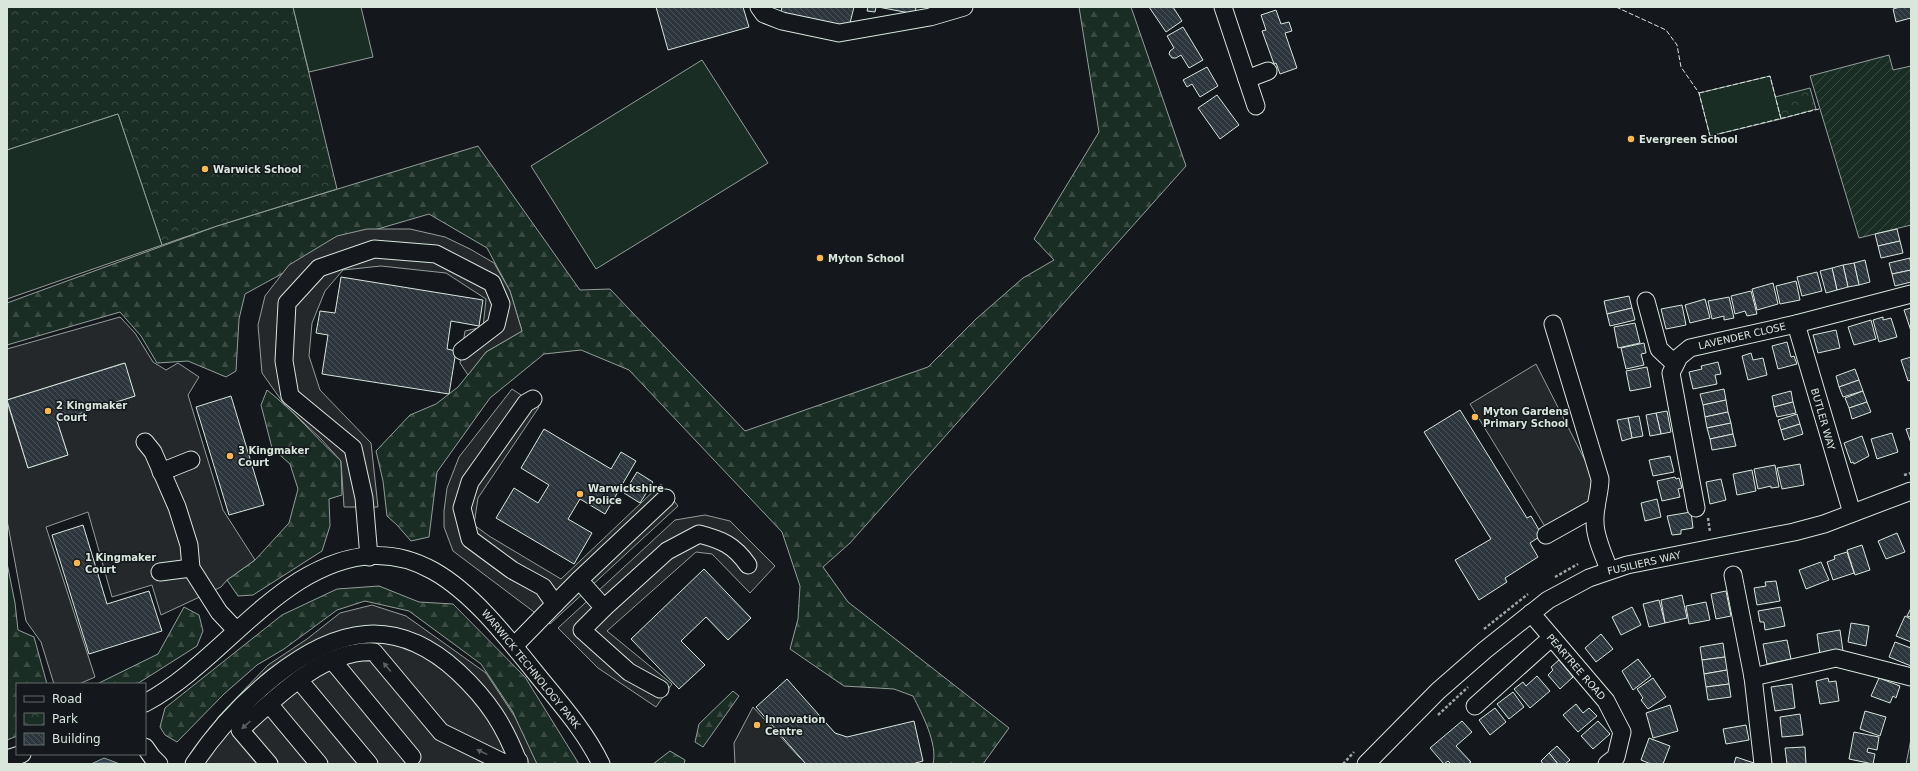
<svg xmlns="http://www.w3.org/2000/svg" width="1918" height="771" font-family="'DejaVu Sans',sans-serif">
  <defs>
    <pattern id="grass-dots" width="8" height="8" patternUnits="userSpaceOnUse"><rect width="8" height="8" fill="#1a2d24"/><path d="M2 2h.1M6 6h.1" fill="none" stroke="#3b4b43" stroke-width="1.8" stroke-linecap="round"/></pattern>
    <pattern id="forest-firs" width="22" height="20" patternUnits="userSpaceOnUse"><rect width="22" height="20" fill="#1a2d24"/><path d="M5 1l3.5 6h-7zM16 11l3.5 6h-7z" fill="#3b4b43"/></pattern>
    <pattern id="park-crowns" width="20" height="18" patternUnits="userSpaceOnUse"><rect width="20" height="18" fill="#1a2d24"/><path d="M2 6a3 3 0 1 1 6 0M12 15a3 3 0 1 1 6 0" fill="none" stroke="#3b4b43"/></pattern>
    <pattern id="garden-furrows" width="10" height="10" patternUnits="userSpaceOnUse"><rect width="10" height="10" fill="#1a2d24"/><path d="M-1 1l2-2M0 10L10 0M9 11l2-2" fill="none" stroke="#3b4b43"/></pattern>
    <pattern id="water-rules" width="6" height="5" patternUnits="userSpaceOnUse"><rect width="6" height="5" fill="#2f3f4d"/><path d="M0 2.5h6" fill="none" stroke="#4c5b66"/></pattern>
    <pattern id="building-back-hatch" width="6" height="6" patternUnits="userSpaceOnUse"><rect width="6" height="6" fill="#2c363c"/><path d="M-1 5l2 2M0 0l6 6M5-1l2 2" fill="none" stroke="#4a5358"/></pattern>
  </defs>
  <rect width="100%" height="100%" fill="#14181c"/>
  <polygon fill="url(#grass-dots)" stroke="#939e99" points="1911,739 1911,764 1906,764"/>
  <g fill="url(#forest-firs)" stroke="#939e99">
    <path d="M1079,7H1131L1186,166L850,543L823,567L848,602L1009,728L983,764H933C938,744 922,714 913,696L894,689L844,686L790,649L798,619L800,586L782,532L629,370L581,350L544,354L490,398L437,472L429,537L411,541L397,525L387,516L383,481L376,451L410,415L436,404L458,387L486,352L522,331L510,291L487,248L429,214L347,238L245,294L239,319L236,371L226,377L188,361L157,363L141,336L120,312L7,345V303L217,226L478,146L580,290L610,289L745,431L928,367L976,319L1023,278L1054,260L1034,239L1099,132Z"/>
    <path d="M267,390C294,411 316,438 341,461L342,495L329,499L330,526L322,551L253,595L238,596L227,580L255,560L289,523L298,489L290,464L272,448L261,405Z"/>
    <polygon points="7,563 15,603 18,630 34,637 47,684 17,684 17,736 7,740"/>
    <polygon points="379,586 419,602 453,604 525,677 579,764 534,764 513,712 481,664 409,611 365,601 337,610 284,649 257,665 224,694 177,742 165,735 160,727 165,708 282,615 337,589"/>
    <polygon points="184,607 199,615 203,631 197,646 137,684 97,684 158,654"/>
    <polygon points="733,691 739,696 703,747 695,742 699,724"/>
    <polygon points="670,751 685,760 684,764 653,764"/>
  </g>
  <g fill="url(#park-crowns)" stroke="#939e99">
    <polygon points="7,7 293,7 337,189 217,226 162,245 118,114 7,150"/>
    <polygon points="1810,88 1816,109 1781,119 1775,97"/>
  </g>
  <polygon fill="url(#garden-furrows)" stroke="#939e99" points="1889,55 1893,70 1911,66 1911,225 1859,238 1810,76"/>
  <g fill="#1a2d24" stroke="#939e99">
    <polygon points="293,7 361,7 373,57 309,72"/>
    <polygon points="702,60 768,163 596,269 531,166"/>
    <polygon points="1770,76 1781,119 1710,136 1699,93"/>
    <polygon points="118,114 162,245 7,299 7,150"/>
  </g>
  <g fill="#24282b" stroke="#939e99">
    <polygon points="367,229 410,229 445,237 470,249 494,263 510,291 522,331 486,352 468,375 460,363 465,331 483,327 486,299 446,273 381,266 343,270 325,291 312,323 309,356 320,390 371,443 378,507 344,507 341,461 321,439 284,404 262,373 258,325 265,296 289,265 337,236"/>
    <polygon points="120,317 135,333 153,362 166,370 178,363 199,377 188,395 223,510 255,560 227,580 221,587 161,615 152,585 112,597 88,512 46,527 95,677 79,684 54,684 41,642 26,621 7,520 7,402 28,468 68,455 57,421 135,396 124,363 7,400 7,349"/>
    <polygon points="1536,364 1600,490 1596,507 1549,533 1470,404"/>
    <polygon points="512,389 539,407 478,498 474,525 489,536 561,579 661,484 678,506 550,624 453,551 444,527 444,511 447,488 459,457"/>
    <polygon points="705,515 730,521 775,566 750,593 712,554 696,552 607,631 672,684 656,707 598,668 558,628 675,520"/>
    <polygon points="372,605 406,616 486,673 515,717 537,764 185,764 219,716 268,665 307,639 340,613"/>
    <polygon points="753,707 799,757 806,762 805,764 735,764 734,743"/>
  </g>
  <polygon fill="url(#water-rules)" stroke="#939e99" points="104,758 120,764 91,764"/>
  <g fill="url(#building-back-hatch)" stroke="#d8e6dc">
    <polygon points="656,7 743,7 749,27 668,50"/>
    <polygon points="782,7 854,7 848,31 780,16"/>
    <polygon points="868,7 876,7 875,12 867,11"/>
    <polygon points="878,7 916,7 915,14"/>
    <polygon points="1149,7 1173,7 1182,21 1166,32"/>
    <polygon points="1900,7 1911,7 1911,18 1896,22 1893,9"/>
    <polygon points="1276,10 1281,24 1289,22 1292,31 1285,33 1297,68 1280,74 1276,63 1274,64 1262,31 1266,30 1261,15"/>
    <polygon points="1183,27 1203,60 1189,68 1181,55 1176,58 1172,58 1169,54 1170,51 1174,48 1167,36"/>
    <polygon points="1207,67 1218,86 1200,97 1192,84 1187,87 1183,80"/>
    <polygon points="1217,95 1239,125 1220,139 1198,108"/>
    <polygon points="1897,229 1900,241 1878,246 1875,234"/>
    <polygon points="1900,241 1903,253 1881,258 1878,246"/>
    <polygon points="1910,258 1911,270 1892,274 1889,263"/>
    <polygon points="1865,260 1870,282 1859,285 1854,263"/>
    <polygon points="1854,263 1859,285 1848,287 1843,265"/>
    <polygon points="1843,265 1848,287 1837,290 1832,268"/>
    <polygon points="1832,268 1837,290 1826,293 1820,271"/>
    <polygon points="1911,270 1911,282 1895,286 1892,274"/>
    <polygon points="1817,272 1822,291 1802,296 1797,277"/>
    <polygon points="341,277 483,300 479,326 451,321 447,349 456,351 449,394 322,374 328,335 316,333 320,311 335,313"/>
    <polygon points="1796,281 1800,300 1780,304 1776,286"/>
    <polygon points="1773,283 1778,304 1757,310 1752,289"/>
    <polygon points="1751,291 1757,314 1747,316 1745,311 1735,314 1731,296"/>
    <polygon points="1629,296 1632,308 1607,314 1604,301"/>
    <polygon points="1729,297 1734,318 1724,320 1724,316 1712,319 1708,301"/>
    <polygon points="1705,299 1710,318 1690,323 1685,305"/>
    <polygon points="1682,305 1686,325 1666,329 1661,309"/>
    <polygon points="1632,308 1635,320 1610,326 1607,314"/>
    <polygon points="1911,308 1911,331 1904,310"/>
    <polygon points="1883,317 1883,320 1891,318 1897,337 1879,342 1873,320"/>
    <polygon points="1871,320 1876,339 1854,345 1848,327"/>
    <polygon points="1635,323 1640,343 1618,348 1614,327"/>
    <polygon points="1836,330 1840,348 1818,353 1813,335"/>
    <polygon points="1787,342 1791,357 1794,356 1797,364 1778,369 1772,346"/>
    <polygon points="1644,343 1646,353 1641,354 1644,365 1626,369 1621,348"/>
    <polygon points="1751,353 1753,360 1763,358 1767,375 1748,380 1742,356"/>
    <polygon points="1911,357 1911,380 1908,381 1901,360"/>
    <polygon points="1718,362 1721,374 1715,375 1717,384 1693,389 1689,372 1702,369 1701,366"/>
    <polygon points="125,363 135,396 57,421 68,455 28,468 7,400"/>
    <polygon points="1647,367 1651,387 1630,391 1626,371"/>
    <polygon points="1855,369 1859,380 1839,387 1836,376"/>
    <polygon points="1859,380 1863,391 1843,397 1839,387"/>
    <polygon points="1724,389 1726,400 1703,405 1700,394"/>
    <polygon points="1791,391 1793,402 1774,407 1772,396"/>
    <polygon points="1863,391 1867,402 1849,408 1845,398"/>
    <polygon points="231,396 264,505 229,515 196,407"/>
    <polygon points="1726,400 1728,412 1705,417 1703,405"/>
    <polygon points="1793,402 1796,413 1777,417 1774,407"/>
    <polygon points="1867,402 1871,412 1852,419 1849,408"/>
    <polygon points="1460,410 1527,518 1531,516 1542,535 1530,543 1538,557 1505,578 1507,582 1479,600 1455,560 1491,539 1424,432"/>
    <polygon points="1667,411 1671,432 1661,434 1656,413"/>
    <polygon points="1728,412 1731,423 1707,428 1705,417"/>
    <polygon points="1656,413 1661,434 1650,436 1646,415"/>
    <polygon points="1797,414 1800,424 1781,430 1778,420"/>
    <polygon points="1639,416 1643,436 1632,438 1628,418"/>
    <polygon points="1628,418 1632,438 1622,441 1617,420"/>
    <polygon points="1731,423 1733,434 1710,439 1707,428"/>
    <polygon points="1800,424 1803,434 1784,440 1781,430"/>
    <polygon points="1911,428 1911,443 1906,429"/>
    <polygon points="544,429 611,469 621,452 636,461 605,514 580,499 568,519 592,533 574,564 496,518 514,488 538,503 549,485 521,468"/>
    <polygon points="1892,433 1898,452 1877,459 1871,439"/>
    <polygon points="1733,434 1736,446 1712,450 1710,439"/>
    <polygon points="1862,436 1869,456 1854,464 1853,462 1851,463 1844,443"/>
    <polygon points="1670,456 1674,472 1653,476 1649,460"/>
    <polygon points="1800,464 1804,485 1782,489 1777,468"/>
    <polygon points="1775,465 1779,487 1771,488 1771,486 1758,489 1754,469"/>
    <polygon points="1752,470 1756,491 1737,495 1733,474"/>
    <polygon points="637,472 653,482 640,503 624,493"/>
    <polygon points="1675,477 1676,479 1679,478 1682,488 1678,489 1680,497 1662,501 1657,481"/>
    <polygon points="1721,479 1726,500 1710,504 1706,482"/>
    <polygon points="1657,499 1661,517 1645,521 1641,503"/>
    <polygon points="1691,512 1693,528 1681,530 1681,534 1672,535 1667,516"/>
    <polygon points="83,525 107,604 149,591 162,631 89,654 52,535"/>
    <polygon points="1897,533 1905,552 1886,559 1878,541"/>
    <polygon points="1862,545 1870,570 1855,575 1847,550"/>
    <polygon points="1847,552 1854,573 1833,580 1827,562 1835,559 1834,556"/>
    <polygon points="1821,562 1829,580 1806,589 1799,570"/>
    <polygon points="704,569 751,618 728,640 706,617 681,641 705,665 679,689 631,639"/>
    <polygon points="1776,581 1780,601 1757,605 1754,588 1766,586 1765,582"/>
    <polygon points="1726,591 1731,616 1716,619 1711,594"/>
    <polygon points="1682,595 1687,618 1665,623 1661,600"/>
    <polygon points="1659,600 1665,623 1649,627 1643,604"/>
    <polygon points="1706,602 1710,620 1689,624 1686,606"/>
    <polygon points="1632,607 1641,625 1621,635 1612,617"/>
    <polygon points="1781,607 1785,626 1765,630 1764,622 1760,622 1758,611"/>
    <polygon points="1911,608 1911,617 1907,616"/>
    <polygon points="1905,616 1911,619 1911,642 1896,636"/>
    <polygon points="1851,623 1869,626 1866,646 1848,642"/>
    <polygon points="1840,630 1843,651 1820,655 1817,634"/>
    <polygon points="1601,634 1613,649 1596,662 1585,648"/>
    <polygon points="1787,640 1791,659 1767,664 1763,644"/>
    <polygon points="1895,642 1911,648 1911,666 1889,657"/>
    <polygon points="1723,643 1725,657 1702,660 1700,647"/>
    <polygon points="1725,657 1727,670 1704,674 1702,660"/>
    <polygon points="1638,659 1651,676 1633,690 1622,671"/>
    <polygon points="1559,660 1573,677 1560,689 1548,675 1553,670 1551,667"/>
    <polygon points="1727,670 1729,684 1706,687 1704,674"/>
    <polygon points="1537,676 1550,691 1530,708 1514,689 1523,682 1526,686"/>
    <polygon points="1653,678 1666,697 1648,709 1641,700 1643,698 1637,689"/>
    <polygon points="1828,678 1829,682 1836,681 1839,701 1820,704 1816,681"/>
    <polygon points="1879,678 1900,686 1896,698 1893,696 1890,703 1871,696"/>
    <polygon points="787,679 835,733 847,737 914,721 923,761 912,764 806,764 756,707"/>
    <polygon points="1729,684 1731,697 1708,700 1706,687"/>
    <polygon points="1792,684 1795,708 1775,711 1771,687"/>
    <polygon points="1513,692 1524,707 1509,719 1497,704"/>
    <polygon points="1576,704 1583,713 1589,708 1597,716 1578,732 1563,715"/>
    <polygon points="1670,705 1678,731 1653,738 1646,713"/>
    <polygon points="1495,708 1506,722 1490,735 1479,720"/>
    <polygon points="1865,711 1886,717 1880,736 1860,729"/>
    <polygon points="1800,714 1803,735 1782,737 1780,717"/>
    <polygon points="1462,721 1472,732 1456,746 1471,762 1468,764 1451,764 1448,761 1444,764 1430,748"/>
    <polygon points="1598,721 1610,734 1593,749 1581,736"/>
    <polygon points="1746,725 1749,740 1726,744 1723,729"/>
    <polygon points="1854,732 1879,737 1877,750 1868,748 1867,752 1875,754 1873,764 1849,759"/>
    <polygon points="1649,738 1670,746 1663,764 1651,764 1641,760"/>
    <polygon points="1557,746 1570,760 1565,764 1558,764 1549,753"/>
    <polygon points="1805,747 1806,764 1787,764 1785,748"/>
    <polygon points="1549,753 1558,764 1543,764 1541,761"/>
    <polygon points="1736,757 1757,764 1734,764"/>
  </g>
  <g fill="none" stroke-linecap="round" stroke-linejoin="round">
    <g stroke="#d8e6dc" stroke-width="19">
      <g id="minor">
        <polyline points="759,7 764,14 782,21 839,33 930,17 964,7"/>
        <polyline points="1223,7 1256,106"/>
        <polyline points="1247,79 1268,71"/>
        <polyline points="1646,301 1659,349 1675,364"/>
        <path d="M1553,324L1600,479C1600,494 1594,507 1595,522C1595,538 1604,555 1609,570"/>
        <polyline points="1796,324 1852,513"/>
        <polyline points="145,442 153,452 177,507 189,545 191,568 219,612 236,630"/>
        <polyline points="161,472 191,460"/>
        <polyline points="1696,508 1671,373 1679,357 1690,348 1796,324 1911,294"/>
        <polyline points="1546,535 1596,507"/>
        <polyline points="369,557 364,498 353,448 290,396 284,361 287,303 319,268 374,249 436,254 492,283 501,304 496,325 462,351"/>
        <polyline points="160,572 191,568"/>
        <polyline points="1733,575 1753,677 1763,764"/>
        <polyline points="579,580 666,498"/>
        <path d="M555,604L579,580L604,608L667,551L699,534C722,540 734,545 748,565"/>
        <polyline points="604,608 582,630 629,672 660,689"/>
        <polyline points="1531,613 1606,701 1622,732 1616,757 1607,764"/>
        <polyline points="514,646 555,604 543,587 512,570 470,539 462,508 470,482 526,403 533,399"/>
        <polyline points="332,660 412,757"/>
        <polyline points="1753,677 1836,658 1911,677"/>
        <polyline points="299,680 369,764"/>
        <path d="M145,703C202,672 244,616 299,581C408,514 470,591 534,671C558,701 584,729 601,764"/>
        <polyline points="269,704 319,764"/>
        <polyline points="1475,706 1551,638"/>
        <polyline points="145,747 152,757 159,764"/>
        <polyline points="7,759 22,754"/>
        <path d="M194,764C216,731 243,702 274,677C336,628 395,614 458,672C488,700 505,726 519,764"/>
        <path d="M269,764L240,730C275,698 323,649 374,652L441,732L504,763L519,761"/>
        <polyline points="1366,764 1438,691 1485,650 1548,600 1589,578 1627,565 1794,532 1824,524 1911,491"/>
      </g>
    </g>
    <g stroke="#9da8a2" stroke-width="2.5" stroke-dasharray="3 2" stroke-linecap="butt">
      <polyline points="1904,475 1911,473"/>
      <polyline points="1708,518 1710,532"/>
      <polyline points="1555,577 1578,564"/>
      <polyline points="1484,629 1528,594"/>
      <polyline points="1438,715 1468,687"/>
      <polyline points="1343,764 1354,752"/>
    </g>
    <use href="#minor" stroke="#14181c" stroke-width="17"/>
    <g stroke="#d8e6dc" stroke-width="1" stroke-dasharray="5 2" stroke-linecap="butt">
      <polyline points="1616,7 1666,30 1677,45 1681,67 1699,93 1710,136 1819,109"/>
      <polyline points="1699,93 1770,76 1781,119"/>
    </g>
  </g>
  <defs><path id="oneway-solid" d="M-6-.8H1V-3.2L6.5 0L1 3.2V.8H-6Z"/></defs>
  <g fill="#59605f">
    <use href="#oneway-solid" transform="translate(387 667) rotate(-130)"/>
    <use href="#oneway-solid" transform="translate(246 725) rotate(138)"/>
    <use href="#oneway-solid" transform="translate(482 752) rotate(-154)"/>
  </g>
  <g fill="#ffb74d" stroke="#14181c" stroke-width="1.5">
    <circle cx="1631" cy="139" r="4"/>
    <circle cx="205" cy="169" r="4"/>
    <circle cx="820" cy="258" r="4"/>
    <circle cx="48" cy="411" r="4"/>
    <circle cx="1475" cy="417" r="4"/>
    <circle cx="230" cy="456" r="4"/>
    <circle cx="580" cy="494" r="4"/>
    <circle cx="77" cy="563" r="4"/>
    <circle cx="757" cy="725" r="4"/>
  </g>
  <g text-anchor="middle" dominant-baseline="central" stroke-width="3" stroke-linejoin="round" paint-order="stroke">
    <g font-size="10" font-weight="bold" fill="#d8e6dc" stroke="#14181c" text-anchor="start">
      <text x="1639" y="139">Evergreen School</text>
      <text x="213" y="169">Warwick School</text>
      <text x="828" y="258">Myton School</text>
      <text x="56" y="405">2 Kingmaker<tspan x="56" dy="12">Court</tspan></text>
      <text x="1483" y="411">Myton Gardens<tspan x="1483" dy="12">Primary School</tspan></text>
      <text x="238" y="450">3 Kingmaker<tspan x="238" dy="12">Court</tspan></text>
      <text x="588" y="488">Warwickshire<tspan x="588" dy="12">Police</tspan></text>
      <text x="85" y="557">1 Kingmaker<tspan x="85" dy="12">Court</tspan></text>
      <text x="765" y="719">Innovation<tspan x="765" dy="12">Centre</tspan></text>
    </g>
    <g font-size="10" fill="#d8e6dc" stroke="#14181c">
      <text transform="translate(1742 336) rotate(-13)">LAVENDER CLOSE</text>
      <text transform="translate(1823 419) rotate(74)">BUTLER WAY</text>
      <text transform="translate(1644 563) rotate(-13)">FUSILIERS WAY</text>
      <text transform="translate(1576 667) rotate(49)">PEARTREE ROAD</text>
      <text transform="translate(531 669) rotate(51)">WARWICK TECHNOLOGY PARK</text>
    </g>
  </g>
  <rect width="1918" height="771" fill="none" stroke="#d8e6dc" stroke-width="16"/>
  <rect x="16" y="683" width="130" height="72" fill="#14181c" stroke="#626a69"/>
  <rect x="24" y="696" width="20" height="6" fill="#14181c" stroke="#626a69"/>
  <text x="52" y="703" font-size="12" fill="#d8e6dc">Road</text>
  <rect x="24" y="713" width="20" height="12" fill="url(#park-crowns)" stroke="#626a69"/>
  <text x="52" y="723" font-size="12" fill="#d8e6dc">Park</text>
  <rect x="24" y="733" width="20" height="12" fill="url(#building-back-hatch)" stroke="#626a69"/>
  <text x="52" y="743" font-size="12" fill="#d8e6dc">Building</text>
</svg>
